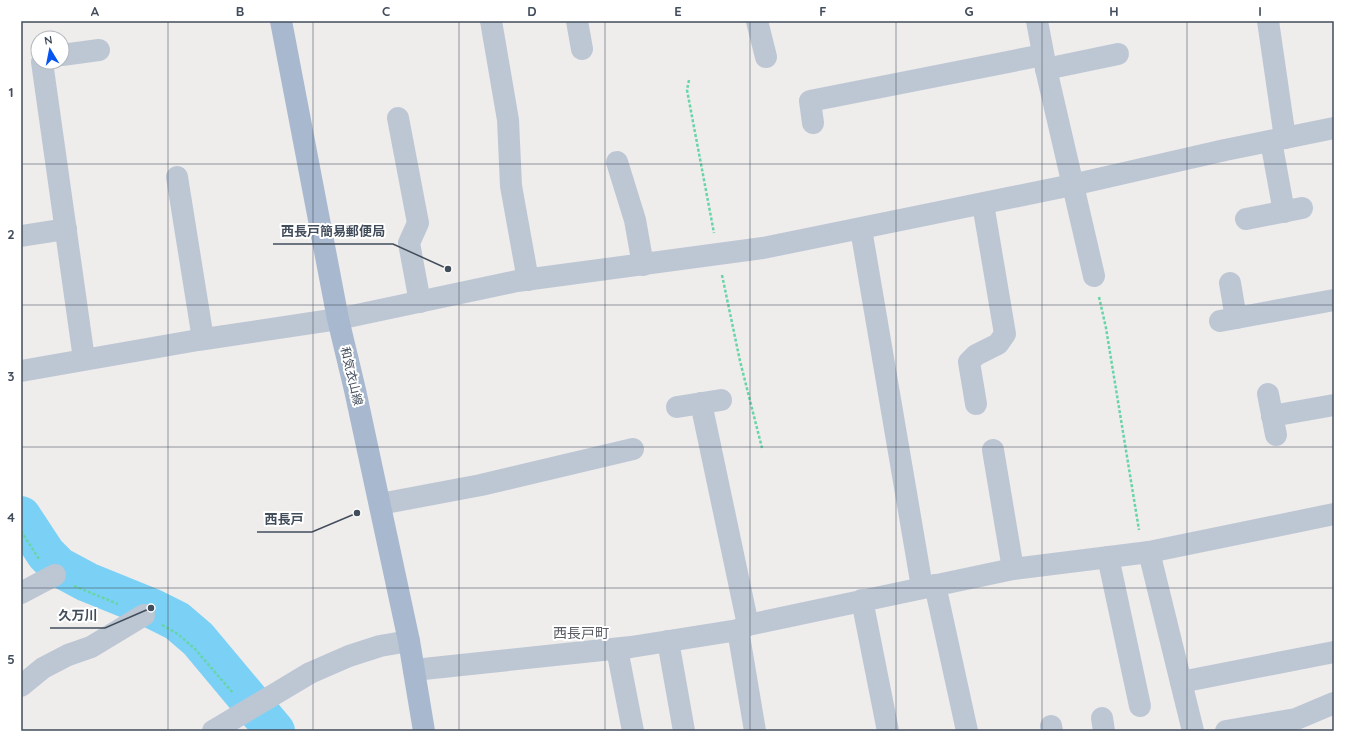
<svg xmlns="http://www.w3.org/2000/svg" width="1355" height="752" font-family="Quicksand,'Noto Sans JP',sans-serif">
  <rect width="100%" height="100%" fill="#efecec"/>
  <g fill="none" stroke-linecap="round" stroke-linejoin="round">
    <polyline stroke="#7bd1f5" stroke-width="40" points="21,516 46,554 59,567 87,582 151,608 177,621 198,639 275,731"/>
    <g stroke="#68d5a9" stroke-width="2.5" stroke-dasharray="3 2" stroke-linecap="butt">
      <polyline points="689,80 687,90 714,233"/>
      <polyline points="722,275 740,361 762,448"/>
      <polyline points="1099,297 1106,328 1139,530"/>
      <polyline points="21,531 39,559"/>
      <polyline points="74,586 118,604"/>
      <polyline points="162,625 178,634 195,649 233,693"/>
    </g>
    <g stroke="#bdc7d4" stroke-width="22">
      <polyline points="491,21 508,120 511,186 528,280"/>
      <polyline points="577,21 582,49"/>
      <polyline points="757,21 766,57"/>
      <polyline points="1037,21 1046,69 1094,276"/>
      <polyline points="1268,21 1285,138"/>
      <polyline points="62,55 99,50"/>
      <polyline points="42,62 84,359"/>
      <polyline points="1046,69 1118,54"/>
      <polyline points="398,118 418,223 409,243 420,302"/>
      <polyline points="813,123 810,101 1043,55"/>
      <polyline points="1271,141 1284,212"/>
      <polyline points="617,162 635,220 643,265"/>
      <polyline points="177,177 203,339"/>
      <polyline points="1246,219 1302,208"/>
      <polyline points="861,229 922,587"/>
      <polyline points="21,236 66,229"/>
      <polyline points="1230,283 1236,318"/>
      <polyline points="1220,321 1334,300"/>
      <polyline points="21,371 198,340 338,319 517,281 763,248 1072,185 1225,150 1334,128"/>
      <polyline points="1268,394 1276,435"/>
      <polyline points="701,403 748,625"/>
      <polyline points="976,404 969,362 976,355 998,344 1005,334 983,204"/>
      <polyline points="677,407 721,400"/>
      <polyline points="1272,416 1334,405"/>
      <polyline points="993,450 1013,569"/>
      <polyline points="380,504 481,485 633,449"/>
      <polyline points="1149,552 1193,731"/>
      <polyline points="1108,557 1140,706"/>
      <polyline points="935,585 967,731"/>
      <polyline points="21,593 55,575"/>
      <polyline points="862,600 888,731"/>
      <polyline points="738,630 755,731"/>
      <polyline points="668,641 684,731"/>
      <polyline points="617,649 633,731"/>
      <polyline points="414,670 631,647 738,630 748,625 1013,569 1149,552 1334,514"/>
      <polyline points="1181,682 1334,652"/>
      <polyline points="21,686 43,668 68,655 91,647 144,615"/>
      <polyline points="1102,718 1104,731"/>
      <polyline points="1051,726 1052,731"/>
      <polyline points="213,731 310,673 349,656 380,646 409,641"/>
      <polyline points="1226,731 1296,719 1334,703"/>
    </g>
    <polyline stroke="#a8b8cf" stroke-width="22" points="281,21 338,319 355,390 409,641 424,731"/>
  </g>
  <path fill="none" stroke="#424d5b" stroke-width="1" stroke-opacity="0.55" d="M168,21V731M313,21V731M459,21V731M605,21V731M750,21V731M896,21V731M1042,21V731M1187,21V731M21,164H1334M21,305H1334M21,447H1334M21,588H1334"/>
  <g text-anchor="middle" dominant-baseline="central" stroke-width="4" stroke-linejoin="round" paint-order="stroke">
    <g font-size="12" fill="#424d5b" stroke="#fff">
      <text transform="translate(352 376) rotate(77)">和気衣山線</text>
    </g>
    <g font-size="14" fill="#585b62" stroke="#fff">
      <text x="581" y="633">西長戸町</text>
    </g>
  </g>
  <path fill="none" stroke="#424d5b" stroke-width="1.5" d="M448 269L393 244H273M357 513L312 532H257M151 608L105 628H50"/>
  <g fill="#424d5b" stroke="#fff" stroke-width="1.5">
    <circle cx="448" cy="269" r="4"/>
    <circle cx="357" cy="513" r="4"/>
    <circle cx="151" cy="608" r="4"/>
  </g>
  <g font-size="13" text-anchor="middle" font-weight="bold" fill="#424d5b" stroke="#fff" stroke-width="4" stroke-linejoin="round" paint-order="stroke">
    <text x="333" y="236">西長戸簡易郵便局</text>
    <text x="284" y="524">西長戸</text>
    <text x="78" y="620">久万川</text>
  </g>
  <rect width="1355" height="752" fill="none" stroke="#ffffff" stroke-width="44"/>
  <g transform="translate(50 50) rotate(350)"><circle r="19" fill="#ffffff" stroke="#b3b8bd"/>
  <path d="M0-3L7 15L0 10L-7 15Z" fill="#0556f0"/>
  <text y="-6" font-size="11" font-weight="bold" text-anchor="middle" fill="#424d5b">N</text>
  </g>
  <rect x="22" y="22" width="1311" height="708" fill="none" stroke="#424d5b" stroke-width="1.5"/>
  <g font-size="13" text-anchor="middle" font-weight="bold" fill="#424d5b">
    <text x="95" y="16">A</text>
    <text x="240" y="16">B</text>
    <text x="386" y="16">C</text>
    <text x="532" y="16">D</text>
    <text x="678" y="16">E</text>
    <text x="823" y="16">F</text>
    <text x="969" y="16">G</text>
    <text x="1114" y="16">H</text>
    <text x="1260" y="16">I</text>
    <text x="11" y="97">1</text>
    <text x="11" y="239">2</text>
    <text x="11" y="381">3</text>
    <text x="11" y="522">4</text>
    <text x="11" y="664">5</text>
  </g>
</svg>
